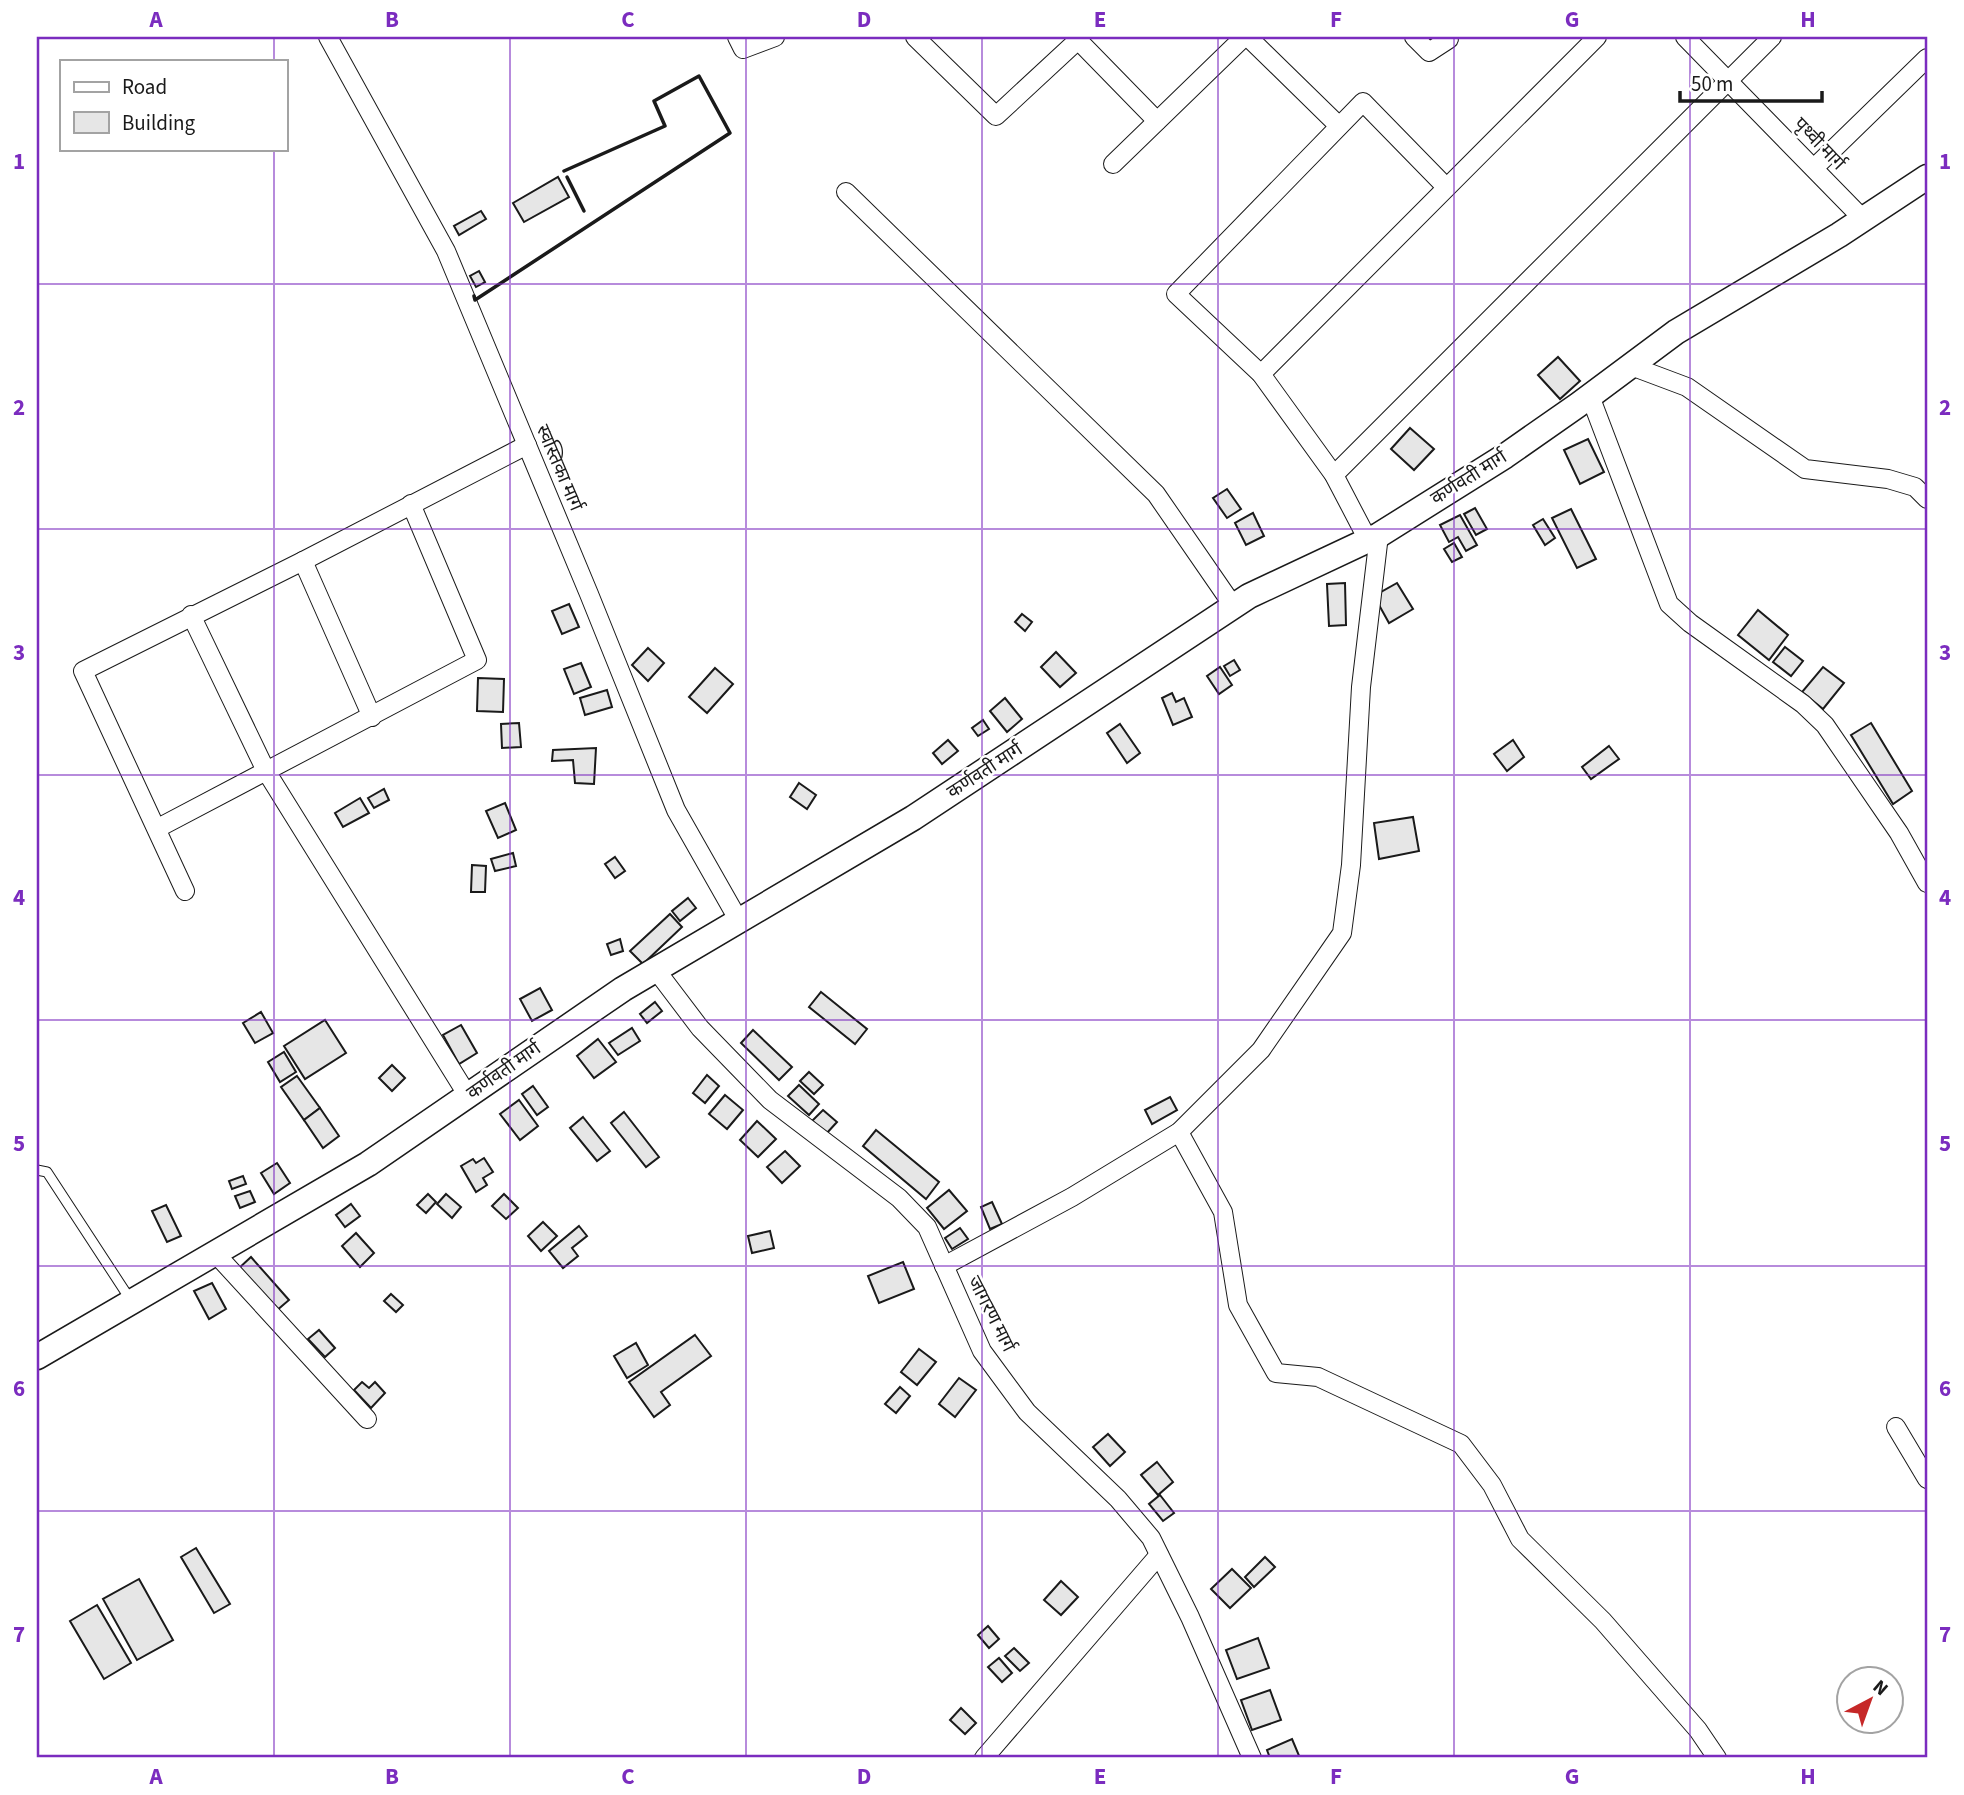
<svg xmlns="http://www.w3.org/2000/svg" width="1964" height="1795" font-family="'Source Sans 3','Noto Sans Devanagari',sans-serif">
  <rect width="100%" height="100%" fill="#fff"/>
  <g fill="#e6e6e6" stroke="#1a1a1a" stroke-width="2">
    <polygon points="558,177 569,197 524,222 513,203"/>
    <polygon points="481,211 486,219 459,235 454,226"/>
    <polygon points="479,271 485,282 476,287 470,276"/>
    <polygon points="1558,357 1580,381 1560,399 1538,375"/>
    <polygon points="1410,428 1434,449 1414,470 1391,449"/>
    <polygon points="1588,439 1604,472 1580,484 1564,450"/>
    <polygon points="1227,489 1241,509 1227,518 1213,498"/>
    <polygon points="1475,508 1487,529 1476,535 1464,514"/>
    <polygon points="1571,509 1596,559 1577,568 1552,518"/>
    <polygon points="1253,513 1264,536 1246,545 1235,523"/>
    <polygon points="1460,515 1477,545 1466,551 1458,537 1449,542 1440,525"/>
    <polygon points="1543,519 1555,538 1545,545 1533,525"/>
    <polygon points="1454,543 1462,557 1452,562 1444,549"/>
    <polygon points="1345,583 1346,625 1329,626 1327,584"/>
    <polygon points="1397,583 1413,609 1389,623 1374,596"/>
    <polygon points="569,604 579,627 562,634 552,611"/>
    <polygon points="1758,610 1788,635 1769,660 1738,635"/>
    <polygon points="1022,614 1032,622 1025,631 1015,622"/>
    <polygon points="1785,647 1803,661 1791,676 1773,662"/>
    <polygon points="648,648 664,663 648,681 632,665"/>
    <polygon points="1056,652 1076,673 1060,687 1041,667"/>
    <polygon points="1234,660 1240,670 1230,676 1224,666"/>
    <polygon points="581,663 591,687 574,694 564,669"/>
    <polygon points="1220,667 1232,685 1219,694 1207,676"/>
    <polygon points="1823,667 1844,683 1823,709 1802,692"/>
    <polygon points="715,668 733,684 707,713 689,697"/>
    <polygon points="478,678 504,679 503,712 477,711"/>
    <polygon points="607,690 612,707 585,715 580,698"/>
    <polygon points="1172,693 1176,702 1184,698 1192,717 1173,725 1162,698"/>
    <polygon points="1005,698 1022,719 1007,732 990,711"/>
    <polygon points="983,720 989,729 978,736 972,728"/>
    <polygon points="519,723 521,747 502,748 501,724"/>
    <polygon points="1871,723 1912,791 1893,804 1851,735"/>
    <polygon points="1120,724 1140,753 1127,763 1107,733"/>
    <polygon points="948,740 958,751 942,764 933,753"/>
    <polygon points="1513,740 1524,757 1507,771 1494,754"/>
    <polygon points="1609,746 1619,759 1591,779 1582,767"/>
    <polygon points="596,748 594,784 575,783 573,760 552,761 553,750"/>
    <polygon points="799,783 816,795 807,809 790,797"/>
    <polygon points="384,789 389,800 374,808 368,798"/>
    <polygon points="360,798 369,813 343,827 335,813"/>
    <polygon points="505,803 516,830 498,838 486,811"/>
    <polygon points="1413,817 1419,851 1379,859 1374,823"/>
    <polygon points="513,853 516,866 495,871 491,859"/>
    <polygon points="615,857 625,871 615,878 605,864"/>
    <polygon points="472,865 486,866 485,892 471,892"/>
    <polygon points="688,898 696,908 680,921 672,911"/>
    <polygon points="670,914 682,927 643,964 630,951"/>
    <polygon points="620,939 623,951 611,955 607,944"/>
    <polygon points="540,988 552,1010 532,1021 520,999"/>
    <polygon points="821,992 867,1029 855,1044 809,1007"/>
    <polygon points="655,1002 662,1011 647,1023 640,1014"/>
    <polygon points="261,1012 273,1033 255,1043 243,1023"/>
    <polygon points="325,1020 346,1053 305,1079 284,1046"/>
    <polygon points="461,1025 477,1053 459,1064 443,1035"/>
    <polygon points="632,1028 640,1041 618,1055 609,1043"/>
    <polygon points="753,1030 792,1067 779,1080 741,1043"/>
    <polygon points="598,1039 616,1062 594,1078 577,1056"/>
    <polygon points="284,1052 296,1072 280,1082 268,1062"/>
    <polygon points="392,1065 405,1078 392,1091 379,1078"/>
    <polygon points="809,1072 823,1085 814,1094 800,1081"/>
    <polygon points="707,1075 719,1086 705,1103 693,1093"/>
    <polygon points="297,1076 320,1108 304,1120 281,1087"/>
    <polygon points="799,1085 819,1104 809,1115 788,1096"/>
    <polygon points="533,1086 548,1107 537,1115 522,1094"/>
    <polygon points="725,1095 743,1110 727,1129 709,1114"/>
    <polygon points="1170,1097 1177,1110 1152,1124 1145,1110"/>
    <polygon points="519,1100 538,1126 520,1140 500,1114"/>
    <polygon points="320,1108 339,1136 323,1148 304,1120"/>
    <polygon points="823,1110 837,1122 826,1134 812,1121"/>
    <polygon points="624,1112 659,1157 646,1167 611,1123"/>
    <polygon points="583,1117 610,1151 597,1161 570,1128"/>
    <polygon points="757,1121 776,1139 758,1157 740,1140"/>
    <polygon points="876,1130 939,1182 926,1199 863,1146"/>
    <polygon points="785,1151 800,1166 782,1183 767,1167"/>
    <polygon points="484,1158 493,1172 483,1178 487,1185 476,1192 461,1166 473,1159 476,1163"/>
    <polygon points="277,1163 290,1183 274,1194 261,1173"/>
    <polygon points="243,1176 246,1184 232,1189 229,1181"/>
    <polygon points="949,1190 967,1211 944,1229 927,1208"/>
    <polygon points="250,1191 255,1202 240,1208 235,1196"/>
    <polygon points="428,1194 436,1202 426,1213 417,1205"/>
    <polygon points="446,1194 461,1207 452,1218 437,1204"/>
    <polygon points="504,1194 518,1208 506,1219 492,1206"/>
    <polygon points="992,1202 1002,1224 990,1229 981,1207"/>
    <polygon points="351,1204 360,1216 345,1227 336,1215"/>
    <polygon points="166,1205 181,1236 167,1242 152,1211"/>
    <polygon points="543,1222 557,1236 541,1251 528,1236"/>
    <polygon points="579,1226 587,1236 572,1248 578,1256 563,1268 549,1251"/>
    <polygon points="960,1228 968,1239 952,1249 945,1238"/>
    <polygon points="770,1231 774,1248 752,1253 748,1236"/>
    <polygon points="356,1233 374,1253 360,1267 342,1246"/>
    <polygon points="251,1257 289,1300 276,1311 238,1269"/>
    <polygon points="903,1262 914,1289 879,1303 868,1276"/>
    <polygon points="212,1283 226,1309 209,1319 194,1291"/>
    <polygon points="391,1294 403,1305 396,1312 384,1301"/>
    <polygon points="319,1330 335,1348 325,1357 308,1339"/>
    <polygon points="695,1335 711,1356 661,1392 670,1405 654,1417 629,1382"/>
    <polygon points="636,1343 648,1365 627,1378 614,1356"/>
    <polygon points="919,1349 936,1362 917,1385 901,1372"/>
    <polygon points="959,1378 976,1390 955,1417 939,1404"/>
    <polygon points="362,1382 369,1388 375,1382 385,1393 371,1408 354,1390"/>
    <polygon points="900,1387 910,1396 896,1413 885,1404"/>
    <polygon points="1108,1434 1125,1452 1110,1466 1093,1447"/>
    <polygon points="1157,1462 1173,1482 1158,1495 1141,1475"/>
    <polygon points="1160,1495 1174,1513 1163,1521 1149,1504"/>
    <polygon points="196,1548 230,1604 214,1613 181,1557"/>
    <polygon points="1265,1557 1275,1567 1254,1587 1245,1577"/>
    <polygon points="1232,1569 1251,1588 1230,1608 1211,1589"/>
    <polygon points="139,1579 173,1640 137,1660 103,1599"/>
    <polygon points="1061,1581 1078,1597 1061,1615 1044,1600"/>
    <polygon points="97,1605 131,1663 104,1679 70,1621"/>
    <polygon points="988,1626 999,1639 989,1648 978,1635"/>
    <polygon points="1258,1638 1269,1668 1237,1679 1226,1650"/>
    <polygon points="1014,1648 1029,1663 1020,1671 1005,1656"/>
    <polygon points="999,1658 1012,1673 1002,1682 988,1667"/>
    <polygon points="1270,1690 1281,1720 1252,1730 1241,1700"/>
    <polygon points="961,1708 976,1723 965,1734 950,1720"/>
    <polygon points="1292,1739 1300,1758 1270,1758 1267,1750"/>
  </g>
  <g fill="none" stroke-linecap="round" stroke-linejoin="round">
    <g stroke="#1a1a1a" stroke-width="11">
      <polyline id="service" points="37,1170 47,1172 130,1299"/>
    </g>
    <g stroke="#1a1a1a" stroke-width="20">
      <g id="minor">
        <polyline points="328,37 446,251 589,594 676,810 739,921"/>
        <polyline points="737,37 743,49 775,37"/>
        <polyline points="915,37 996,116 1078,40"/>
        <polyline points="1075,37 1157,121"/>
        <polyline points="1248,37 1339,126"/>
        <polyline points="1414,37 1429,52 1449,39"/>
        <polyline points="1685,37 1863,219"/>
        <polyline points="1113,164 1244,37"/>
        <polyline points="1814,168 1927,58"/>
        <polyline points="846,192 1156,494 1234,607"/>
        <polyline points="1631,366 1687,387 1805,469 1888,479 1915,487 1927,499"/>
        <polyline points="1261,374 1597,37"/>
        <polyline points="1590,396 1669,604 1690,623 1803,704 1825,725 1899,833 1927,883"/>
        <polyline points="1334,475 1772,37"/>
        <polyline points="1368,540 1334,475 1261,374 1176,294 1363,102 1446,187"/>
        <polyline points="303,561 372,717"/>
        <polyline points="191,615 266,771 468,1096"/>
        <polyline points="158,828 477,660 411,504"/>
        <polyline points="185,891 83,671 303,561 527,445"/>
        <polyline points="656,970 700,1028 770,1100 899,1198 927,1227 982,1351 1027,1412 1118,1499 1151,1538 1190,1617 1252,1758"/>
        <polyline points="1179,1132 1223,1212 1238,1305 1276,1373 1318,1377 1461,1444 1492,1485 1520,1539 1603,1621 1698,1730 1717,1758"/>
        <polyline points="215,1253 367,1419"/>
        <polyline points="944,1266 1072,1197 1179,1132 1261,1050 1342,933 1351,865 1361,687 1379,535"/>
        <polyline points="1896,1427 1927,1479"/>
        <polyline points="984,1758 1159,1555"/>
      </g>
    </g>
    <g stroke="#1a1a1a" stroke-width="27">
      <polyline id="secondary" points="37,1357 368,1164 623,989 913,818 1249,596 1379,535 1505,456 1578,405 1676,332 1839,235 1927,177"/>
    </g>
    <use href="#service" stroke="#fff" stroke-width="9"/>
    <use href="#minor" stroke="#fff" stroke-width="18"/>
    <use href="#secondary" stroke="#fff" stroke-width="24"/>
    <g stroke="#1a1a1a" stroke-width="3.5">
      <polyline points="567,177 584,211"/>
      <polyline points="474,296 475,300 730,133 699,76 654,101 665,126 564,171"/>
    </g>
  </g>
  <path fill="none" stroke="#7b2cbf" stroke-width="2" stroke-opacity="0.55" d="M274,37V61M510,37V1758M746,37V1758M982,37V1758M1218,37V1758M1454,37V1758M1690,37V1758M274,149V1758M37,284H1927M37,529H1927M37,775H1927M37,1020H1927M37,1266H1927M37,1511H1927"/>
  <g text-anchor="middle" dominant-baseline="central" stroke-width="5" stroke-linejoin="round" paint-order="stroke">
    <g font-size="19" fill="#1a1a1a" stroke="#fff">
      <text transform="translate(1819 144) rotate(46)">पृथ्वी मार्ग</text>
      <text transform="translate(559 468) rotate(67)">स्वस्तिका मार्ग</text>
      <text transform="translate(1469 478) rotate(-32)">कर्णवती मार्ग</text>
      <text transform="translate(985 771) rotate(-33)">कर्णवती मार्ग</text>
      <text transform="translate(504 1071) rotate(-35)">कर्णवती मार्ग</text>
      <text transform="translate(991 1314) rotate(63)">जागरण मार्ग</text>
    </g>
  </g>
  <rect width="1964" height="1795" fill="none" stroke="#ffffff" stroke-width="77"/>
  <rect x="60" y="60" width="228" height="91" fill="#ffffff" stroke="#a3a3a3" stroke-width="2"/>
  <rect x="74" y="82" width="35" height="10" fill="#ffffff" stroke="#a3a3a3" stroke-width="2"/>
  <text x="122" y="94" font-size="21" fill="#1a1a1a">Road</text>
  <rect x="74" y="112" width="35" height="21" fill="#e6e6e6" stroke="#a3a3a3" stroke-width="2"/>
  <text x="122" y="130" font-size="21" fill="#1a1a1a">Building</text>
  <g transform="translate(1870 1700) rotate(41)"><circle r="33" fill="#ffffff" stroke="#a3a3a3" stroke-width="2"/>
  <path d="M0-5L12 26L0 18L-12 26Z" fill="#c62828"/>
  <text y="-10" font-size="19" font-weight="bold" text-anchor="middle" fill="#1a1a1a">N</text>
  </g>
  <path d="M1680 91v10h142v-10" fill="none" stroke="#1a1a1a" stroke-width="3.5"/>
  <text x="1691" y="91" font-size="21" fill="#1a1a1a" stroke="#ffffff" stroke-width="5" paint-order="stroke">50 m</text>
  <rect x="38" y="38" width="1888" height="1718" fill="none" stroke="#7b2cbf" stroke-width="2.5"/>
  <g font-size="23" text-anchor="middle" font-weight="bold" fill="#7b2cbf">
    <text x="156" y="27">A</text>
    <text x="392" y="27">B</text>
    <text x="628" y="27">C</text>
    <text x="864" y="27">D</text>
    <text x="1100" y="27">E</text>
    <text x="1336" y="27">F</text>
    <text x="1572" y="27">G</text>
    <text x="1808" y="27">H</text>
    <text x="19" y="169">1</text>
    <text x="1945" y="169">1</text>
    <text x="19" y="415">2</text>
    <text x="1945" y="415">2</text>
    <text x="19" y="660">3</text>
    <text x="1945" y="660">3</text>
    <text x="19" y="905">4</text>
    <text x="1945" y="905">4</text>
    <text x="19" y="1151">5</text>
    <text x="1945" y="1151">5</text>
    <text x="19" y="1396">6</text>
    <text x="1945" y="1396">6</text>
    <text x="19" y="1642">7</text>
    <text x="1945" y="1642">7</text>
    <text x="156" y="1784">A</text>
    <text x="392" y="1784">B</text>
    <text x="628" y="1784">C</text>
    <text x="864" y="1784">D</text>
    <text x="1100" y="1784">E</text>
    <text x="1336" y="1784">F</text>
    <text x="1572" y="1784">G</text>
    <text x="1808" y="1784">H</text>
  </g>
</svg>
